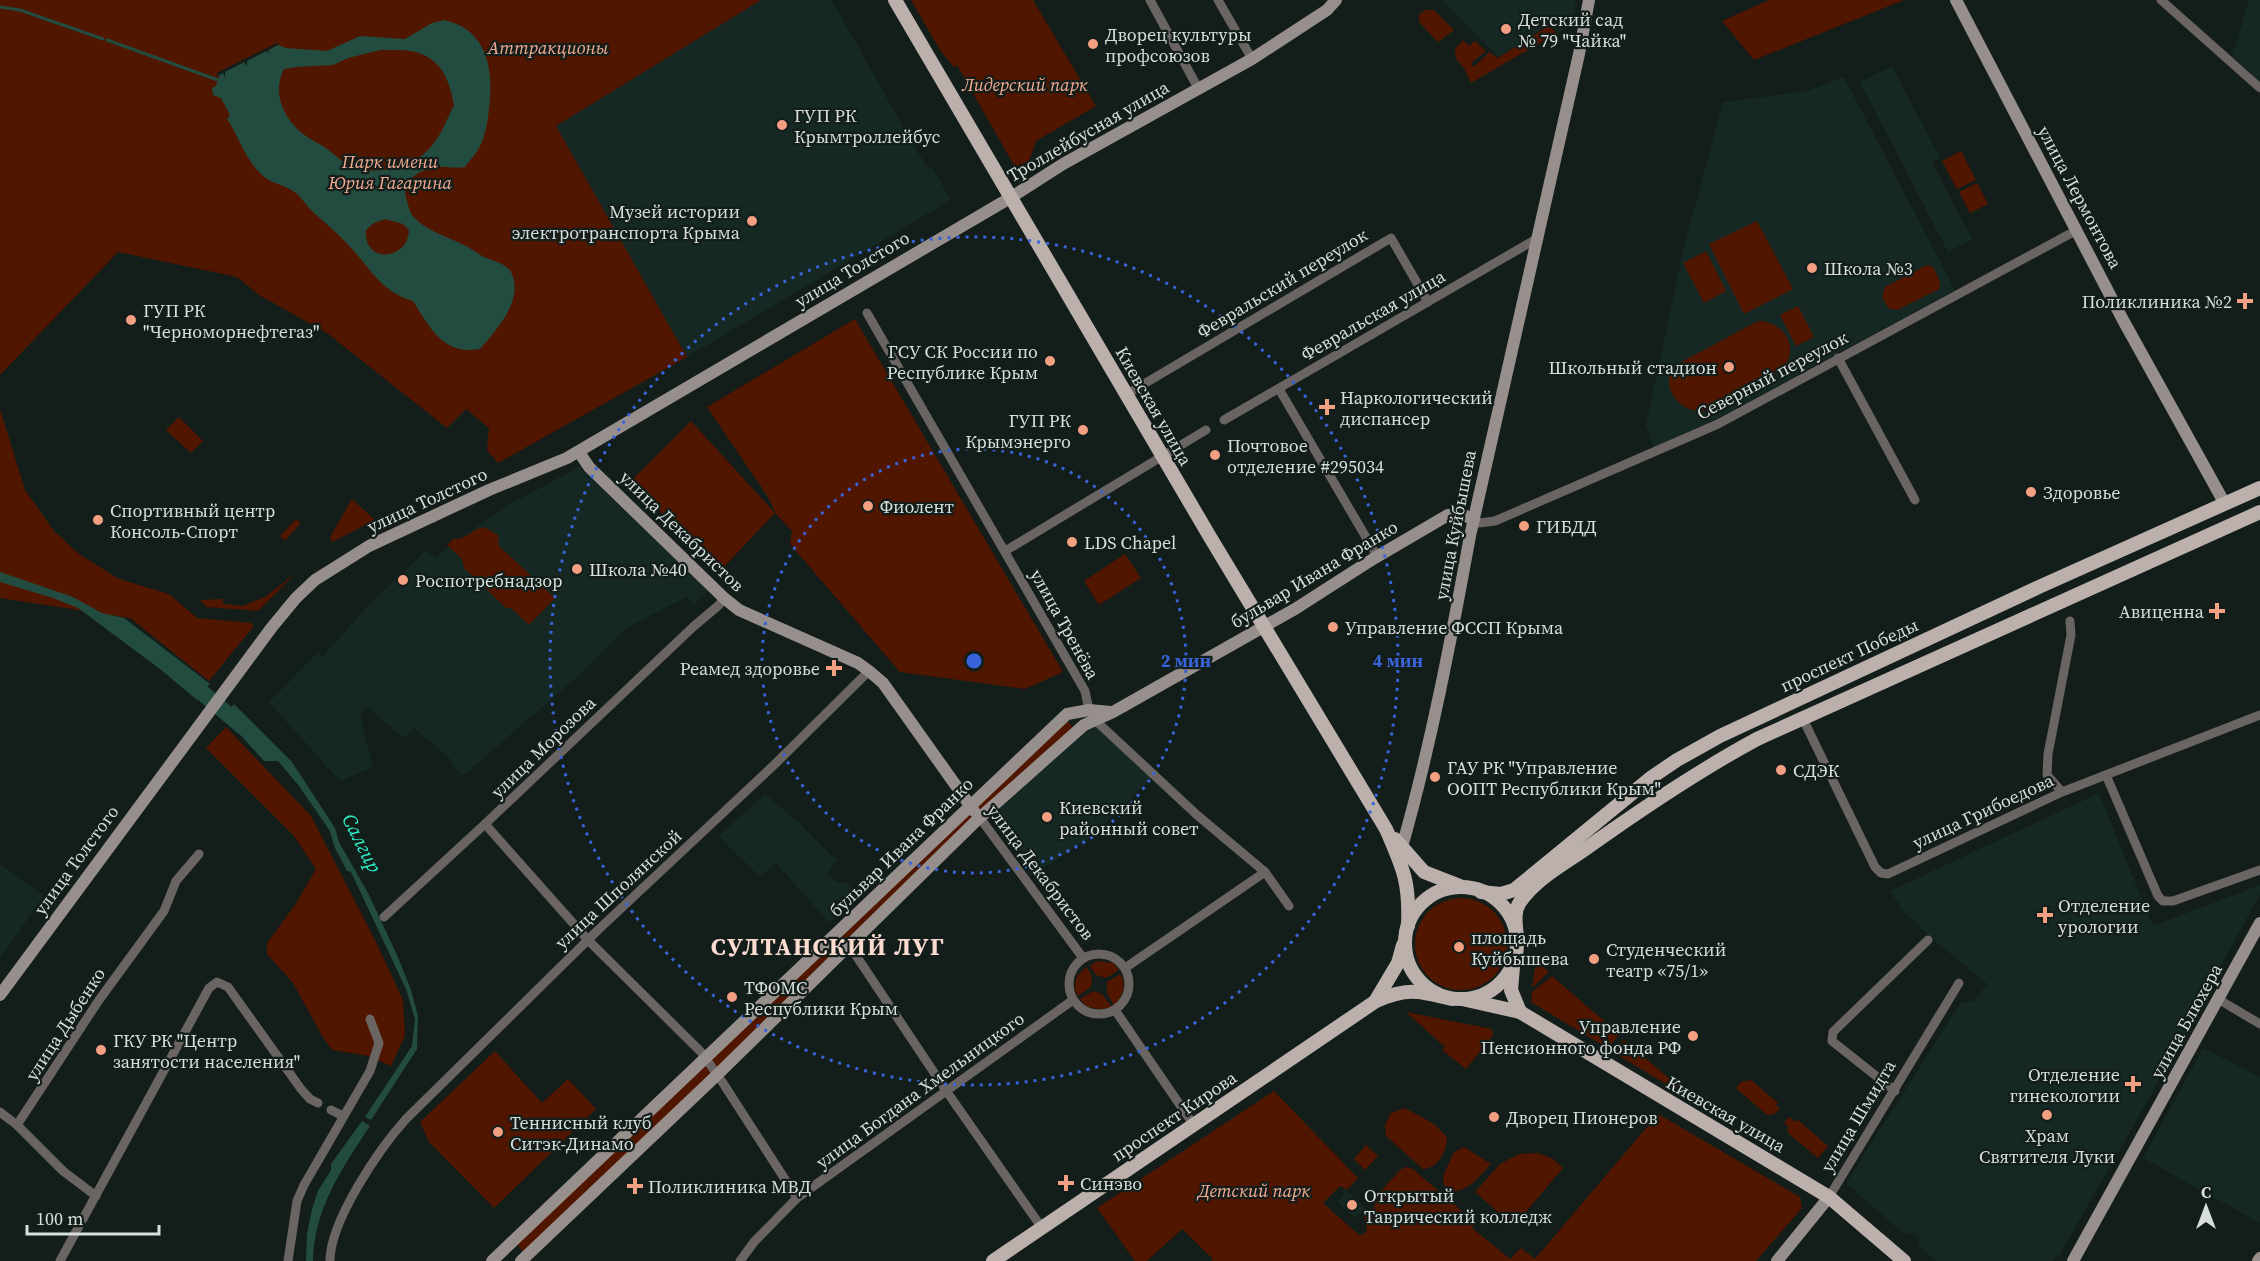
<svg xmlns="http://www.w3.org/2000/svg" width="2260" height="1261" font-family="'Source Serif 4',serif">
  <rect width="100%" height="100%" fill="#131d1a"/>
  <g fill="#152823">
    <polygon points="761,0 832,0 911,141 927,167 932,167 951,200 687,357 556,126"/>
    <polygon points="1442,0 1576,0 1572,25 1558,33 1548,25 1499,57"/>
    <polygon points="2249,0 2260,0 2260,81 2232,56"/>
    <polygon points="1892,66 1940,158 1932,162 1972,239 1948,252 1860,82"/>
    <polygon points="1844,77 1955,290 1716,419 1653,447 1646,424 1684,247 1723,102 1806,91"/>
    <polygon points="579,467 708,590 694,605 687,597 626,628 583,672 463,776 451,764 452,761 414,728 404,738 367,707 360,716 373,767 341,781 339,777 337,778 269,702 318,652 323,656 367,607 425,551 436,557 506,506"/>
    <polygon points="1094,723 1152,777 1093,836 1031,876 990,815"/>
    <polygon points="2099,793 2152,924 2155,925 2260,885 2260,894 2144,1107 2058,1258 2056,1257 2053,1261 1936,1261 1918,1246 1920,1241 1918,1235 1912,1232 1904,1234 1846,1183 1961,1002 1974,1001 1987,984 1935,941 1904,912 1890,891"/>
    <polygon points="765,794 799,823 833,857 838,859 828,873 836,882 846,882 858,896 829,923 776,863 760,877 718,836"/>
    <polygon points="0,864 44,895 0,959"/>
    <polygon points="2203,1048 2260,1077 2260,1223 2143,1158"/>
    <polygon points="1345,1189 1365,1208 1355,1218 1337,1201 1344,1195 1342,1192"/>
  </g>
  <g fill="#511600">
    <polygon points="0,0 761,0 556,126 687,357 498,463 487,450 489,428 466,409 447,428 327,333 259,295 237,277 118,252 0,375"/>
    <polygon points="911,0 1033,0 1096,106 1036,141 1029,161 1015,167 957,65 954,67 940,50"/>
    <polygon points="1769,0 1904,0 1754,60 1722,21"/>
    <polygon points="1425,10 1434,10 1454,30 1438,42 1419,22 1419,15"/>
    <polygon points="1548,26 1557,33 1471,83 1464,68 1456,59 1455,49 1463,40 1469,46 1475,41 1486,51 1471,63 1474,67 1489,52 1498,58"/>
    <polygon points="1961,151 1976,180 1957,189 1942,161"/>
    <polygon points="1977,183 1988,204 1970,213 1959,192"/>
    <polygon points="1757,221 1793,289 1744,314 1709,244"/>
    <polygon points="1706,251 1726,291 1704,303 1683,263"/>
    <polygon points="1927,265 1933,267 1940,281 1939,289 1897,310 1888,308 1882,297 1885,287"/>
    <polygon points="1798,306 1814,337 1796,346 1780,315"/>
    <polygon points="855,319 1063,672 1025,689 900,672 790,544 792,531 776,514 768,497 707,407"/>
    <path d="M1758,321C1782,321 1801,346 1783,368L1711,410C1686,418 1657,390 1674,366Z"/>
    <polygon points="0,409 25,490 54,531 79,554 119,579 169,594 197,618 252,623 253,627 209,681 130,618 0,598"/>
    <polygon points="179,417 203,441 191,453 166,430"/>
    <polygon points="691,421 775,513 721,570 630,482"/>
    <polygon points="352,499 375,520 332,542 330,537"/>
    <polygon points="296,519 301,523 285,541 280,536"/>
    <path d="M484,527L498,535L499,546L555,598L529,625L511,608H506L464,568L462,559L447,545L453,539C469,539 470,530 484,527Z"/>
    <polygon points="1125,554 1141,578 1099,605 1084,581"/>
    <polygon points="296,573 258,611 206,607 200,600 222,599 224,604 242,606 265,597"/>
    <polygon points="1066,720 1074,728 979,814 974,807"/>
    <polygon points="226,727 311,816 376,942 403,1000 405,1036 391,1066 369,1056 332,1050 321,1034 293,983 267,954 267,943 295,905 316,869 294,836 206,748"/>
    <polygon points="970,810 976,817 717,1071 709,1059"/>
    <circle cx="1461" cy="944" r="46"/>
    <polygon points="1536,960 1549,972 1532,988"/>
    <polygon points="1097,961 1113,963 1119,970 1106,978 1096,975 1090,966"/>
    <path d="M1087,967L1092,977L1091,987L1078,996C1071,985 1076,974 1087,967Z"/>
    <path d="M1120,974C1128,985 1122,996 1114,1006L1107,993V982Z"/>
    <polygon points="1552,976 1619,1034 1611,1045 1606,1047 1531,1002 1532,992"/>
    <path d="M1093,991L1102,994L1112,1007C1100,1010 1088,1011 1080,999Z"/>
    <polygon points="1406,1012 1492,1029 1493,1035 1466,1069 1442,1050 1445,1047"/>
    <polygon points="1624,1040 1698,1103 1616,1054 1615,1050"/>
    <polygon points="495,1051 542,1103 568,1079 596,1109 494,1208 429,1142 420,1122"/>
    <polygon points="706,1062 714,1074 524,1253 516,1243"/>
    <polygon points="1751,1080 1778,1103 1776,1105 1780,1109 1774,1114 1767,1115 1736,1088 1741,1082"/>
    <polygon points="1274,1091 1358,1178 1347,1190 1340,1186 1323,1203 1360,1236 1367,1231 1364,1217 1375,1206 1377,1195 1401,1169 1406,1167 1413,1169 1476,1223 1472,1228 1510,1259 1521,1248 1535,1259 1658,1114 1800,1197 1802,1208 1756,1261 1211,1261 1213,1259 1182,1229 1147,1261 1135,1261 1097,1208"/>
    <path d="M1405,1108L1434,1124L1447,1137C1447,1151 1438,1168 1423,1169L1386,1136L1385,1125L1391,1113Z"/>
    <polygon points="1789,1117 1796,1122 1798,1120 1828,1146 1818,1158 1788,1133 1788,1126 1784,1123"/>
    <polygon points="1366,1145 1378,1156 1365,1170 1354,1159"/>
    <path d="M1464,1147L1491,1164C1478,1177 1470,1192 1450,1191L1443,1184L1444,1174L1454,1152Z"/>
    <polygon points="1538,1153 1553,1159 1563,1168 1514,1226 1475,1192 1500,1164 1519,1154"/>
  </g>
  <g fill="#234c41" fill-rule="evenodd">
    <path d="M444,20C487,29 494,69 489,108C488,121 485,137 479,148C475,155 469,161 465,167C455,169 447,166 437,167C421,169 401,180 406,198C408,203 409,211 412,215C426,232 450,237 468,247C473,250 478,254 484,257C492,261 506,263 511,272C525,300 496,330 480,349C444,356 430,328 413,301C382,292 373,272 352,249C340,235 326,224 312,211C306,205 301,196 293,191C280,182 272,186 258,171C244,156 237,133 227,119L230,115L221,98L213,95L212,88L216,86L220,74L278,45L286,48L327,51L360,36L405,39L432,23ZM381,50C393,50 409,49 419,53C443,61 450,83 454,105C447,119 440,138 429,149C415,164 386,173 365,170C349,169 339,158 326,148C320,144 313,141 306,136C285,121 271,94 284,69L297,67L333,65L348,58ZM385,219L403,224L409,230C408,261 363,264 366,230L374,223Z"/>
    <polygon points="0,572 73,597 102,613 124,618 210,684 197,700 160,669 78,608 53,598 0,582"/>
    <polygon points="234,704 292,762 335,828 339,842 368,893 397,955 411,990 418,1016 417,1049 371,1120 365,1117 412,1046 415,1019 406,989 351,872 347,871 334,846 330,831 299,786 278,761 264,761 224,717"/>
    <path d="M362,1121L370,1126C342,1168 314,1209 313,1261H306L307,1234L312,1209L318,1191L331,1170V1164Z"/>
  </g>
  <polygon fill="#131d1a" points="277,43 278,45 268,50 270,54 266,51 247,61 247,66 244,62 225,72 225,78 223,73 216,77 218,72"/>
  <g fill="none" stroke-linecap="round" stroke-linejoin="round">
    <g stroke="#234c41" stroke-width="3">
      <polyline points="0,7 20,10 103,39"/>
      <polyline points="107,40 218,80"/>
    </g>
    <polyline stroke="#234c41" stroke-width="16" points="187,680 243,727"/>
    <g stroke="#6a6462" stroke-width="9">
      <polyline points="1150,0 1198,88"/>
      <polyline points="1218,0 1252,59"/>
      <polyline points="2161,0 2260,88"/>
      <polyline points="867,313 1085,691 1089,710 1095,720 1197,815 1265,872 1289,906"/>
      <polyline points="1838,358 1915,500"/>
      <polyline points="1279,389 1377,556"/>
      <polyline points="1127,394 1391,238 1428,302"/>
      <polyline points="1224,420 1538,238"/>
      <polyline points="1474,519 1479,523 1495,521 1718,424 2077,230"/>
      <polyline points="1005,551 1206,430"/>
      <polyline points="1803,719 1875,867 1881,873 1888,874 2062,792 2260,715"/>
      <polyline points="2106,775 2158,896 2163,901 2173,901 2260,870"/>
      <polyline points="2062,792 2047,775 2048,754 2071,635 2070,621"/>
      <polyline points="980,818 1083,958"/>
      <polyline points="485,824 588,940 701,1052 721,1080 797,1198"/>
      <polyline points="384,917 485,824 693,627 719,605 724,598"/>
      <polyline points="849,945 947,1092 1042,1228"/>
      <circle cx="1099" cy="984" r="30"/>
      <polyline points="1125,968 1265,872"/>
      <polyline points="2218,999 2260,1024"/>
      <polyline points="1115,1010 1193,1124"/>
      <polyline points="1895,1091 1832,1041 1833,1032 1928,940"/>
      <polyline points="331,1110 343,1116"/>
      <polyline points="0,1112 17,1125 63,1171 96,1196"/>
      <polyline points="17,1125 99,1000 164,911 176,881 199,854"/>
      <polyline points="1829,1197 1959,983"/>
      <polyline points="60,1261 209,988 217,982 228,987 301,1089 310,1099 318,1103"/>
      <polyline points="288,1261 297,1201 304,1185 370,1071 379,1043 370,1019"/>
      <path d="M330,1261C330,1221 379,1149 406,1119L598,930L774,765L869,671"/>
      <polyline points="740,1261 754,1242 797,1198 1073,1000"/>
    </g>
    <g stroke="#978f8c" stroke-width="12">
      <polyline points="1956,0 2123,320 2225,504"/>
      <polyline points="579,452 589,467 724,598 739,610 858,663 869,671 883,683 974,811"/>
      <path d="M1402,847C1431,745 1451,640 1470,536L1579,54L1589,0"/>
      <polyline points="0,995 272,627 296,598 315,580 369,546 489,490 567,458 1010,198 1063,164 1252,59 1327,10 1336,0"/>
      <polyline points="492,1261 1067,714 1089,710 1111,712"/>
      <polyline points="521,1261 717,1075 976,821 1084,725 1113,712 1295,609 1373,559 1448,515 1460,514 1474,519"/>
      <polyline points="1777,1261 1829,1197"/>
      <polyline points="2073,1261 2260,923"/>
      <polyline points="2258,1261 2260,1258"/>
    </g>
    <g stroke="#bbb0ac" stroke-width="14">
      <path d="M895,0L1210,537L1386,829C1403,868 1410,882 1408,926"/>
      <polyline points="1395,839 1424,872 1460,886"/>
      <circle cx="1461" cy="943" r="56"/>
      <polyline points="1481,892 1501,894 1514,890 1652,777 1677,760 1720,736 2041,586 2260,488"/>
      <path d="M1517,937C1516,925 1513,912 1520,902C1535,880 1562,865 1584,850C1640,810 1696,772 1757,739L2260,512"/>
      <polyline points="1513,967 1511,990 1520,1012"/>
      <polyline points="1462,999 1520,1012 1829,1197 1904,1261"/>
      <polyline points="1376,1000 1398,963 1403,945"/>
      <path d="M993,1261L1376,1001C1408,987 1419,991 1452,999"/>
    </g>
  </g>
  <g fill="none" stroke="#3964d9" stroke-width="3" stroke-dasharray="3 6">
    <circle cx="974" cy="661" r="212"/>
    <circle cx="974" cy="661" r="424"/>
  </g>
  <g fill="#f39f82" stroke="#131d1a" stroke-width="2">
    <circle cx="1506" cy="29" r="6"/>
    <circle cx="1093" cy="44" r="6"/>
    <circle cx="782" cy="125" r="6"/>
    <circle cx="752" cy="221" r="6"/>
    <circle cx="1812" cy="268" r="6"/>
    <path d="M2242 292h6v6h6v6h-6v6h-6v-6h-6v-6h6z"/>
    <circle cx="131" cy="320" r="6"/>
    <circle cx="1050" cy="361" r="6"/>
    <circle cx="1729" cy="367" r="6"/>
    <path d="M1324 398h6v6h6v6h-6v6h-6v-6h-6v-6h6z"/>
    <circle cx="1083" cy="430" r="6"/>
    <circle cx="1215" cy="455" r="6"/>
    <circle cx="2031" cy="492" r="6"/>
    <circle cx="868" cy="506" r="6"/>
    <circle cx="98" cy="520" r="6"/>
    <circle cx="1524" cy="526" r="6"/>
    <circle cx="1072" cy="542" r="6"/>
    <circle cx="577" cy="569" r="6"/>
    <circle cx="403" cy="580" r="6"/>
    <path d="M2214 602h6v6h6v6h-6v6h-6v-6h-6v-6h6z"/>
    <circle cx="1333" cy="627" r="6"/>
    <path d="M831 659h6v6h6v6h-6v6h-6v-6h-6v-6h6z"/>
    <circle cx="1781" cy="770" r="6"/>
    <circle cx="1435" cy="777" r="6"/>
    <circle cx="1047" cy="817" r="6"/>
    <path d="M2042 906h6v6h6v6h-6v6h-6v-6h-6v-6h6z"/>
    <circle cx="1459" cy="947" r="6"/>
    <circle cx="1594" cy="959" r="6"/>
    <circle cx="732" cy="997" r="6"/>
    <circle cx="1693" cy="1036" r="6"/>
    <circle cx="101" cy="1050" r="6"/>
    <path d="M2130 1075h6v6h6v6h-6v6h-6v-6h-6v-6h6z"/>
    <circle cx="2047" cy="1115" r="6"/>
    <circle cx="1494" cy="1117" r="6"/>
    <circle cx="498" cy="1132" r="6"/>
    <path d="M1063 1174h6v6h6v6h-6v6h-6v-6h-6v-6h6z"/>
    <path d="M632 1177h6v6h6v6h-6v6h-6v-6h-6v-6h6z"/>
    <circle cx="1352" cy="1205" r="6"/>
  </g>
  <g text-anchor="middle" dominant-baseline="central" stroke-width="4.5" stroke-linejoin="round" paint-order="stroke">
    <g font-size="18" fill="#d7dedc" stroke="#131d1a" text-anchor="start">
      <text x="1518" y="19">Детский сад<tspan x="1518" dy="21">№ 79 "Чайка"</tspan></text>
      <text x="1105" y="34">Дворец культуры<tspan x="1105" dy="21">профсоюзов</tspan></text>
      <text x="794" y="115">ГУП РК<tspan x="794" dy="21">Крымтроллейбус</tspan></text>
      <text x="740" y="211" text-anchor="end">Музей истории<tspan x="740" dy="21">электротранспорта Крыма</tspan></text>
      <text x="1824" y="268">Школа №3</text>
      <text x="2232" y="301" text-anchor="end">Поликлиника №2</text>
      <text x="143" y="310">ГУП РК<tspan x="143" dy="21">"Черноморнефтегаз"</tspan></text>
      <text x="1038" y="351" text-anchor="end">ГСУ СК России по<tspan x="1038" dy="21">Республике Крым</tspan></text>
      <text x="1717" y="367" text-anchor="end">Школьный стадион</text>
      <text x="1340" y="397">Наркологический<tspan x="1340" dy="21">диспансер</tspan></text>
      <text x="1071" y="420" text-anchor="end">ГУП РК<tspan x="1071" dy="21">Крымэнерго</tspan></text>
      <text x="1227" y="445">Почтовое<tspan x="1227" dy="21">отделение #295034</tspan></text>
      <text x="2043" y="492">Здоровье</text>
      <text x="880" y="506">Фиолент</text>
      <text x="110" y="510">Спортивный центр<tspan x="110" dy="21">Консоль-Спорт</tspan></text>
      <text x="1536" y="526">ГИБДД</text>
      <text x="1084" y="542">LDS Chapel</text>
      <text x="589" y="569">Школа №40</text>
      <text x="415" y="580">Роспотребнадзор</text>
      <text x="2204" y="611" text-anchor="end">Авиценна</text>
      <text x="1345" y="627">Управление ФССП Крыма</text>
      <text x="820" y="668" text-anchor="end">Реамед здоровье</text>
      <text x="1447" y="767">ГАУ РК "Управление<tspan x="1447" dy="21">ООПТ Республики Крым"</tspan></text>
      <text x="1793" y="770">СДЭК</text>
      <text x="1059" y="807">Киевский<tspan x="1059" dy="21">районный совет</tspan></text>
      <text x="2058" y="905">Отделение<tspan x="2058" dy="21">урологии</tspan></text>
      <text x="1471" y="937">площадь<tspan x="1471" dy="21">Куйбышева</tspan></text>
      <text x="1606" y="949">Студенческий<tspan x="1606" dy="21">театр «75/1»</tspan></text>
      <text x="744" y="987">ТФОМС<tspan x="744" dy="21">Республики Крым</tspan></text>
      <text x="1681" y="1026" text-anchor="end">Управление<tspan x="1681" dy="21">Пенсионного фонда РФ</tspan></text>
      <text x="113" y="1040">ГКУ РК "Центр<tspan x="113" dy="21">занятости населения"</tspan></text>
      <text x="2120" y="1074" text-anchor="end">Отделение<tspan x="2120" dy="21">гинекологии</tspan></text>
      <text x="1506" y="1117">Дворец Пионеров</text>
      <text x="510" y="1122">Теннисный клуб<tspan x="510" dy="21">Ситэк-Динамо</tspan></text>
      <text x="2047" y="1135" text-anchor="middle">Храм<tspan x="2047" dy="21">Святителя Луки</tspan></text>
      <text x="1080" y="1183">Синэво</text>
      <text x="648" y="1186">Поликлиника МВД</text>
      <text x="1364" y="1195">Открытый<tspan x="1364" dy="21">Таврический колледж</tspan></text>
    </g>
    <g font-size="18" font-style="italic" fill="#f4ab92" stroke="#131d1a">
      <text x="548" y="47">Аттракционы</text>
      <text x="1025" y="84">Лидерский парк</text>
      <text x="390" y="161">Парк имени<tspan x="390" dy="21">Юрия Гагарина</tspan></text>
      <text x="1254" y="1190">Детский парк</text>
    </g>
    <g font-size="18" fill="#d7dedc" stroke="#131d1a">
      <text transform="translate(1088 131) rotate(-30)">Троллейбусная улица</text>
      <text transform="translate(2080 197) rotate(62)">улица Лермонтова</text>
      <text transform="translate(852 269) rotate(-31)">улица Толстого</text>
      <text transform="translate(1282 283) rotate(-31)">Февральский переулок</text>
      <text transform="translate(1373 315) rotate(-30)">Февральская улица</text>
      <text transform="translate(1772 375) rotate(-28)">Северный переулок</text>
      <text transform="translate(1154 406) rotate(60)">Киевская улица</text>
      <text transform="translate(427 500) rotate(-25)">улица Толстого</text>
      <text transform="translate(1455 525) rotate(-79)">улица Куйбышева</text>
      <text transform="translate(682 531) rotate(44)">улица Декабристов</text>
      <text transform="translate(1314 574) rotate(-31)">бульвар Ивана Франко</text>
      <text transform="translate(1065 624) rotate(61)">улица Тренёва</text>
      <text transform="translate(1849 655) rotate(-25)">проспект Победы</text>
      <text transform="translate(543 747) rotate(-44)">улица Морозова</text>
      <text transform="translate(1983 811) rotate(-25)">улица Грибоедова</text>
      <text transform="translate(901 847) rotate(-44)">бульвар Ивана Франко</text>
      <text transform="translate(76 860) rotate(-54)">улица Толстого</text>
      <text transform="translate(1041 872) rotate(53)">улица Декабристов</text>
      <text transform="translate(618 889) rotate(-43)">улица Шполянской</text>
      <text transform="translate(2186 1021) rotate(-61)">улица Блюхера</text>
      <text transform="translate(65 1024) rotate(-57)">улица Дыбенко</text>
      <text transform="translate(920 1090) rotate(-36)">улица Богдана Хмельницкого</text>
      <text transform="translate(1726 1114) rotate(30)">Киевская улица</text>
      <text transform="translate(1174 1116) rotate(-34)">проспект Кирова</text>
      <text transform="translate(1858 1116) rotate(-59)">улица Шмидта</text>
    </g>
    <g font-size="20" font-style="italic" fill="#2beec6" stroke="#131d1a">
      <text transform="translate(362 843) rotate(63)">Салгир</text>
    </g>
    <g font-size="24" font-weight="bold" letter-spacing="1.5" fill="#fcdbd0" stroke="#131d1a">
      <text x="828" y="946">СУЛТАНСКИЙ ЛУГ</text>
    </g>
  </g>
  <circle cx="974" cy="661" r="9" fill="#3964d9" stroke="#131d1a" stroke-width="3"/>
  <g font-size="18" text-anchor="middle" font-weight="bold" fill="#3964d9" stroke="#131d1a" stroke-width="4.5" stroke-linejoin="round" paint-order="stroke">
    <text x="1186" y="667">2 мин</text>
    <text x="1398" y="667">4 мин</text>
  </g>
  <g transform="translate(2206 1207)" stroke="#131d1a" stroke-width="4.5" paint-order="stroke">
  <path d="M0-4.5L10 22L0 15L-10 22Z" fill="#d7dedc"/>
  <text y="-9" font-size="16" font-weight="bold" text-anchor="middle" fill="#d7dedc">С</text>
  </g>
  <path d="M27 1225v9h132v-9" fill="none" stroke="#d7dedc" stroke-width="3"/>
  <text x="36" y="1225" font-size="18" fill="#d7dedc" stroke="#131d1a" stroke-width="4.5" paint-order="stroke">100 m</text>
</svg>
